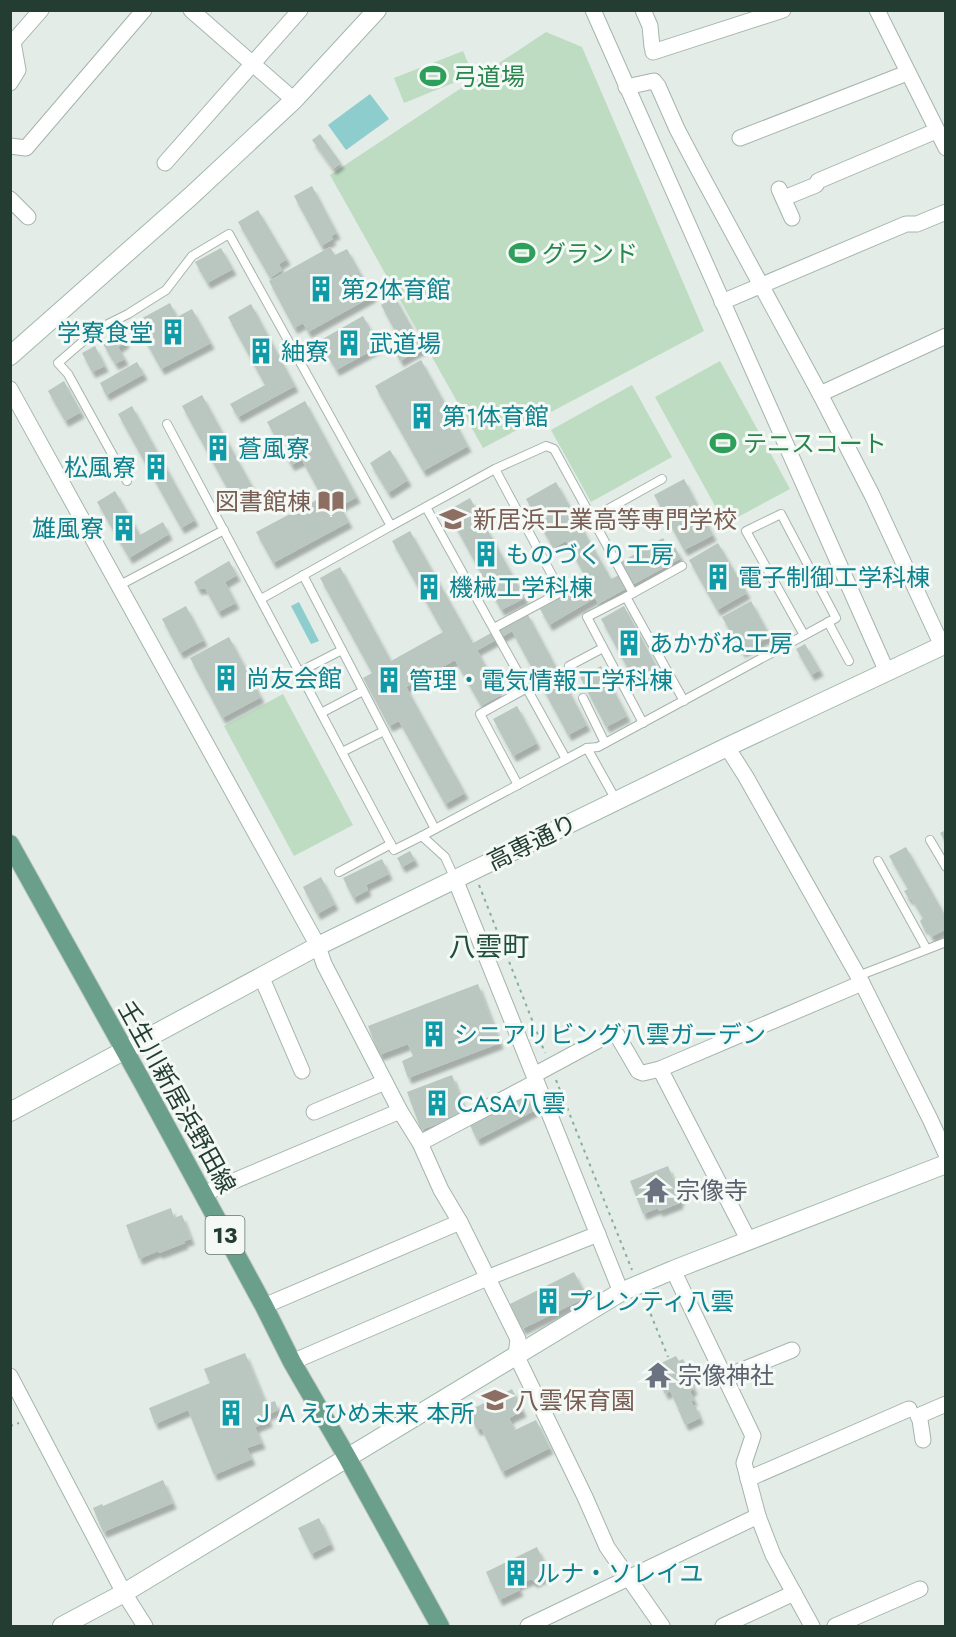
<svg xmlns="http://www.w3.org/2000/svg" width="956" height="1637" font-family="Jost,'Noto Sans JP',sans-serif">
  <defs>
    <filter id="shadow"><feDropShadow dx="3.5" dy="6" stdDeviation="1.5" flood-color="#0004"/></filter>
  </defs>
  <rect width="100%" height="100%" fill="#e3ece7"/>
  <g fill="#bddcc2">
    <polygon points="546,32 582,47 704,331 483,448 330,175"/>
    <polygon points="463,51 473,75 404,103 394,78"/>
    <polygon points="720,361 790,489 725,524 655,397"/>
    <polygon points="632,385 672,457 591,502 551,430"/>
    <polygon points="283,694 353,825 294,856 224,726"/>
  </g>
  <g fill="#8ecdce">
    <polygon points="370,94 389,119 346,150 328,125"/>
    <polygon points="299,602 319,641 311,644 291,606"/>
  </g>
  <g fill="#b9c7c0" filter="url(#shadow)">
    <polygon points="320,134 341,163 333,169 312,140"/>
    <polygon points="312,186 337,233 331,236 333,239 321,246 294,196"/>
    <polygon points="258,210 287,259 279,264 282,270 270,278 238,222"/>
    <polygon points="330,247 335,255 347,249 373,296 308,332 303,323 294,328 269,281"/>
    <polygon points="221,248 233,269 207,283 195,262"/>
    <polygon points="395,297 423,348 400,361 393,347 401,342 381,305"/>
    <polygon points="170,303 177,317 192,309 211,343 161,369 135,322"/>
    <polygon points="251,304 295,386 238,417 230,404 265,385 228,317"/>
    <polygon points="363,316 380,346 336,370 319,341"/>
    <polygon points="121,334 126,342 118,347 125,359 115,364 103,344"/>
    <polygon points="95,346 105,366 92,372 82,353"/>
    <polygon points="421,360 468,446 423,471 375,386"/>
    <polygon points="137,362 144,374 106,395 100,383"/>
    <polygon points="64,381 81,412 65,421 48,391"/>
    <polygon points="202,395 254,490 234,501 182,406"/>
    <polygon points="305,401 357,497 340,506 349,522 273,563 256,532 322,497 302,460 291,465 267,422"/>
    <polygon points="132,406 195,520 181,528 118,414"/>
    <polygon points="390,450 408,480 388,493 370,463"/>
    <polygon points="684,479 713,535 684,550 654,495"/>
    <polygon points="556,482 611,579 619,575 614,566 663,538 670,550 675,547 681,558 598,604 595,598 549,625 540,609 588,582 566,541 553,548 526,499"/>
    <polygon points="115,491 140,535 163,522 169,534 129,558 97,502"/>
    <polygon points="470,498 525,598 501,610 447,511"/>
    <polygon points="410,531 473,643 527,613 587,725 568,735 512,631 477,650 501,695 481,706 455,660 406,687 465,793 445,804 399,721 389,726 363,678 372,673 320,578 340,567 391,661 443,632 392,541"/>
    <polygon points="718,543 747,593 717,610 689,560"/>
    <polygon points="229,561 237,575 225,582 236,603 218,612 205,588 198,589 194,582 198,579"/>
    <polygon points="751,601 770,636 742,652 722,617"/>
    <polygon points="186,606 204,640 180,653 162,619"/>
    <polygon points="624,606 657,667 634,680 601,619"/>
    <polygon points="229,637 261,697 222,718 190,658"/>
    <polygon points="805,644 820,670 811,675 796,649"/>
    <polygon points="601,666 627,716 606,727 580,677"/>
    <polygon points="517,706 537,743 513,756 493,719"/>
    <polygon points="946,830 946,844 940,833"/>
    <polygon points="906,847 946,917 946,929 931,937 926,928 924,929 920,921 923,918 911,898 909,899 904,891 908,889 889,856"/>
    <polygon points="410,851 415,860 402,867 397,858"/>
    <polygon points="382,859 389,874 366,885 368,890 353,898 343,878"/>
    <polygon points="321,877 335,904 317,914 303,887"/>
    <polygon points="478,984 500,1043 408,1078 402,1061 413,1056 408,1044 379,1055 368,1026"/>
    <polygon points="452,1075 466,1113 421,1130 407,1092"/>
    <polygon points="530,1091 539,1108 477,1140 469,1123"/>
    <polygon points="668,1166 681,1199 679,1200 680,1203 659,1211 658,1208 643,1214 630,1181"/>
    <polygon points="171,1208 174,1218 182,1215 191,1239 184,1241 185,1243 159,1253 158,1251 139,1259 126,1225"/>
    <polygon points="574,1272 587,1297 522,1329 510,1304"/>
    <polygon points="245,1353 266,1404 275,1401 278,1410 267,1415 269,1421 255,1427 262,1443 247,1448 252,1459 214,1475 188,1410 155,1424 149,1408 210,1383 204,1369"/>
    <polygon points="676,1356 679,1361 683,1359 692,1379 690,1380 694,1389 690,1391 694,1400 691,1401 693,1405 695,1405 700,1418 685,1425 678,1409 680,1407 678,1408 670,1391 665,1394 655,1372 663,1368 661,1363"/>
    <polygon points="512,1389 523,1411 509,1418 515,1430 536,1420 550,1448 502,1472 481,1428 477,1430 468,1411"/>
    <polygon points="163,1480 173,1503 103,1532 93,1508 102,1504 103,1506"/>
    <polygon points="319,1518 331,1544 311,1554 298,1528"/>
    <polygon points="537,1547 549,1572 543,1575 544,1577 534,1582 531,1579 517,1585 520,1590 499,1600 486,1572"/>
  </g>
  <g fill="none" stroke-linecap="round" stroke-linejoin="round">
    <g stroke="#a6b4ad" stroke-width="10">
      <g id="lane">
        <polyline points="167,424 394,850 422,836"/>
        <polyline points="127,481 68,374 58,363 96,330 128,314 166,290 192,256 229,234 391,526 495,469"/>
        <polyline points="426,507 566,759"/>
        <polyline points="592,518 662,479"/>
        <polyline points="682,566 626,597 684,701"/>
        <polyline points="303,575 342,650"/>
        <polyline points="120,585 224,530"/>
        <polyline points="626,597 587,617 643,723"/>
        <polyline points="261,599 391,526"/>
        <polyline points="828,622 849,661"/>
        <polyline points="494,628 561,592 495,469 546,446 554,449 633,593"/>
        <polyline points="569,666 603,648"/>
        <polyline points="299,672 342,650 435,829"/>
        <polyline points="583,698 605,743"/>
        <polyline points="321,713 363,691"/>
        <polyline points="587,748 598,747 836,618 781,514 746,531 804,635"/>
        <polyline points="342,752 384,731"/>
        <polyline points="518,785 480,714 527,688"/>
        <polyline points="930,840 946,867"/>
        <polyline points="878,861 926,948"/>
        <polyline points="339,872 391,844"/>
        <polyline points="455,879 445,857 422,836 587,748 616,800"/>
        <polyline points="858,976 946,942"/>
      </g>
    </g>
    <g stroke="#a6b4ad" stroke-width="17">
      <g id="street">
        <polyline points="191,10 294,100"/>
        <polyline points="593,10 887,672"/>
        <polyline points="643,10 650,26 652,47"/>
        <polyline points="877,10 946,148"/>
        <polyline points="653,52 783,10"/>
        <polyline points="10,83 18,70 13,42 41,10"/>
        <polyline points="626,87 654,81 658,86 677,129 697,167 820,394 872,495 938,637 946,640"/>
        <polyline points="740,138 907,73"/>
        <polyline points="10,146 26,148 144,10"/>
        <polyline points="165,163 300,10"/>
        <polyline points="779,189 792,218"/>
        <polyline points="784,198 816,185 818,181 936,131"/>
        <polyline points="10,199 28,217"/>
        <polyline points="722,302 906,224 917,224 946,212"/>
        <polyline points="10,389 318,946 324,964 400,1111 420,1143 441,1190 460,1222 518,1339 516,1355 585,1497 607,1547 662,1626"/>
        <polyline points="820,394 946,336"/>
        <polyline points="727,747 746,777 862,983 930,1119 946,1154"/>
        <polyline points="455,879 621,1292"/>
        <polyline points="261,976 302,1071"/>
        <polyline points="660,1069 749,1241"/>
        <polyline points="534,1075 612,1033 617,1035 638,1071 643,1073 660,1069 862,983"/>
        <polyline points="314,1112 385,1082"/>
        <polyline points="420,1143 536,1082"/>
        <polyline points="203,1194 400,1111"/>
        <polyline points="673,1270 753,1436 744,1463 758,1516 773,1555 812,1626"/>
        <polyline points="264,1306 460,1222"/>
        <polyline points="292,1362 487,1278 598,1234"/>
        <polyline points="10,1376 124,1593 145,1626"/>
        <polyline points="725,1377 792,1350"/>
        <polyline points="923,1440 920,1420 918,1416 946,1404"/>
        <polyline points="748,1479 909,1409"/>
        <polyline points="528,1626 758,1516"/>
        <polyline points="723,1626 794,1593"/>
        <polyline points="835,1626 920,1589"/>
      </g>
    </g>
    <g stroke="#a2b8ad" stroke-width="20">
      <g id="secondary">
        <polyline points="10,356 191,196 294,100 377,10"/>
        <polyline points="10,1112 318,946 727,747 946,644"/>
        <polyline points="62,1626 124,1593 621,1292 673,1270 946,1164"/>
      </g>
    </g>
    <g stroke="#c2c9c6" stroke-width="20">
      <polyline id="primary" points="10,844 144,1085 264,1306 292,1362 347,1457 440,1626"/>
    </g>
    <g stroke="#85ae9c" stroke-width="2" stroke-dasharray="3 4.5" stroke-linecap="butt">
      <polyline points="479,885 545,1053"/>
      <polyline points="556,1080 632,1270"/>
      <polyline points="645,1300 668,1357"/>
      <polyline points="10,1426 19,1423"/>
    </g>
    <use href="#lane" stroke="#fff" stroke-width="8"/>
    <use href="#street" stroke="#fff" stroke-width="15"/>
    <use href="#secondary" stroke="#fff" stroke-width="18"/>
    <use href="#primary" stroke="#6aa08b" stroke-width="18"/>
  </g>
  <defs>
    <g id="stadium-bare" transform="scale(2.07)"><path d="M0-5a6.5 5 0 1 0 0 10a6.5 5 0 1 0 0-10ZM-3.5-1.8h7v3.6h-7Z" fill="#2e9e5b" stroke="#f4f9f6" stroke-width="2.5" paint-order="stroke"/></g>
    <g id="building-bare" transform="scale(2.07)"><path d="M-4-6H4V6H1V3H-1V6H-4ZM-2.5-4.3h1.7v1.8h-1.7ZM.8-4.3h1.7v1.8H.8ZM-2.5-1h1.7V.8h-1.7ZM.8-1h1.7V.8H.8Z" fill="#0f9aa8" stroke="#f4f9f6" stroke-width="2.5" paint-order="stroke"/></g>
    <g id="library-bare" transform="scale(2.07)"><path d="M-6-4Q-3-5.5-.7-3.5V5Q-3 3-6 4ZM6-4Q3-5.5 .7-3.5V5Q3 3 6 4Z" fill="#8d6e63" stroke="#f4f9f6" stroke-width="2.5" paint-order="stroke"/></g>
    <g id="university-bare" transform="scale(2.07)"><path d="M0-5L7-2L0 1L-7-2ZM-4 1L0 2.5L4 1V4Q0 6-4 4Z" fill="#8d6e63" stroke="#f4f9f6" stroke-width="2.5" paint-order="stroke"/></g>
    <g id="temple-bare" transform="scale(2.07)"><path d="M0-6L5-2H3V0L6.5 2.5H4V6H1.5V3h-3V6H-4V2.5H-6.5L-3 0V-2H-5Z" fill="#6b7280" stroke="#f4f9f6" stroke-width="2.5" paint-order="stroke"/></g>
    <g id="school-bare" transform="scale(2.07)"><path d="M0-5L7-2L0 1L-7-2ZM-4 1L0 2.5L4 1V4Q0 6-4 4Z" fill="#8d6e63" stroke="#f4f9f6" stroke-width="2.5" paint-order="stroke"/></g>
  </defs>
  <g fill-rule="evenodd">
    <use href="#stadium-bare" x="433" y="76"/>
    <use href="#stadium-bare" x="522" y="253"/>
    <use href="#building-bare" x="321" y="289"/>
    <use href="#building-bare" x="173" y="332"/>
    <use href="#building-bare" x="349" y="343"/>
    <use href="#building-bare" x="261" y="351"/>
    <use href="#building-bare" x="422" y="416"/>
    <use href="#stadium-bare" x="723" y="443"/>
    <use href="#building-bare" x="218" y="448"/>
    <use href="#building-bare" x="156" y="467"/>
    <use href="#library-bare" x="331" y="501"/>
    <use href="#university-bare" x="453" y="519"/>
    <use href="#building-bare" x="124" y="528"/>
    <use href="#building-bare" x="486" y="554"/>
    <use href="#building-bare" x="718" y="577"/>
    <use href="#building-bare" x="429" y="587"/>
    <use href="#building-bare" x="629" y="643"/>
    <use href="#building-bare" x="226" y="678"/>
    <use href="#building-bare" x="389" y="680"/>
    <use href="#building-bare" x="434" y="1034"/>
    <use href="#building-bare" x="437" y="1103"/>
    <use href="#temple-bare" x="656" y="1190"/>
    <use href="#building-bare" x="548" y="1301"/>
    <use href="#temple-bare" x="658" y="1375"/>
    <use href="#school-bare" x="495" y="1400"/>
    <use href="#building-bare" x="231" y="1413"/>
    <use href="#building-bare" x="516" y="1573"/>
  </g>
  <g text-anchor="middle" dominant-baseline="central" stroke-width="6" stroke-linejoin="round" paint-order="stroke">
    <rect fill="#f4f9f6" stroke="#62756e" stroke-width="1.5" x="205.5" y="1216" width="39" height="38" rx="4.5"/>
    <g font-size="22" font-weight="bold" fill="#243d33">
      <text x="225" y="1235">13</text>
    </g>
    <g font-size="24" fill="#27864d" stroke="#f4f9f6" text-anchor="start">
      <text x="453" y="76">弓道場</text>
      <text x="542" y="253">グランド</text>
      <text x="743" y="443">テニスコート</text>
    </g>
    <g font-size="24" fill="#0d838f" stroke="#f4f9f6" text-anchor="start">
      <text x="341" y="289">第2体育館</text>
      <text x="153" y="332" text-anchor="end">学寮食堂</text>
      <text x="369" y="343">武道場</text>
      <text x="281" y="351">紬寮</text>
      <text x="442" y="416">第1体育館</text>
      <text x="238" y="448">蒼風寮</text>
      <text x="136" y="467" text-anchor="end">松風寮</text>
      <text x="104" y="528" text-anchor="end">雄風寮</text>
      <text x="506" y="554">ものづくり工房</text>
      <text x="738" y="577">電子制御工学科棟</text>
      <text x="449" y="587">機械工学科棟</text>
      <text x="649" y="643">あかがね工房</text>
      <text x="246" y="678">尚友会館</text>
      <text x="409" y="680">管理・電気情報工学科棟</text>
      <text x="454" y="1034">シニアリビング八雲ガーデン</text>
      <text x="457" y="1103">CASA八雲</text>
      <text x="568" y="1301">プレンティ八雲</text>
      <text x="251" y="1413">ＪＡえひめ未来 本所</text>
      <text x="536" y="1573">ルナ・ソレイユ</text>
    </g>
    <g font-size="24" fill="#785e54" stroke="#f4f9f6" text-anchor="start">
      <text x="311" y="501" text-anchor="end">図書館棟</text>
      <text x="473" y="519">新居浜工業高等専門学校</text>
      <text x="515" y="1400">八雲保育園</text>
    </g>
    <g font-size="24" fill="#243d33" stroke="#f4f9f6">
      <text transform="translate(532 842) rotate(-26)">高専通り</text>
      <text transform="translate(177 1097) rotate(61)">壬生川新居浜野田線</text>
    </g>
    <g font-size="24" fill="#5b616d" stroke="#f4f9f6" text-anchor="start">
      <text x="676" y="1190">宗像寺</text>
      <text x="678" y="1375">宗像神社</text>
    </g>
    <g font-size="27" fill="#204e3d" stroke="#f4f9f6">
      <text x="489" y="946">八雲町</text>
    </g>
  </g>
  <rect width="956" height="1637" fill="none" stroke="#243d33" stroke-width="24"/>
</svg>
